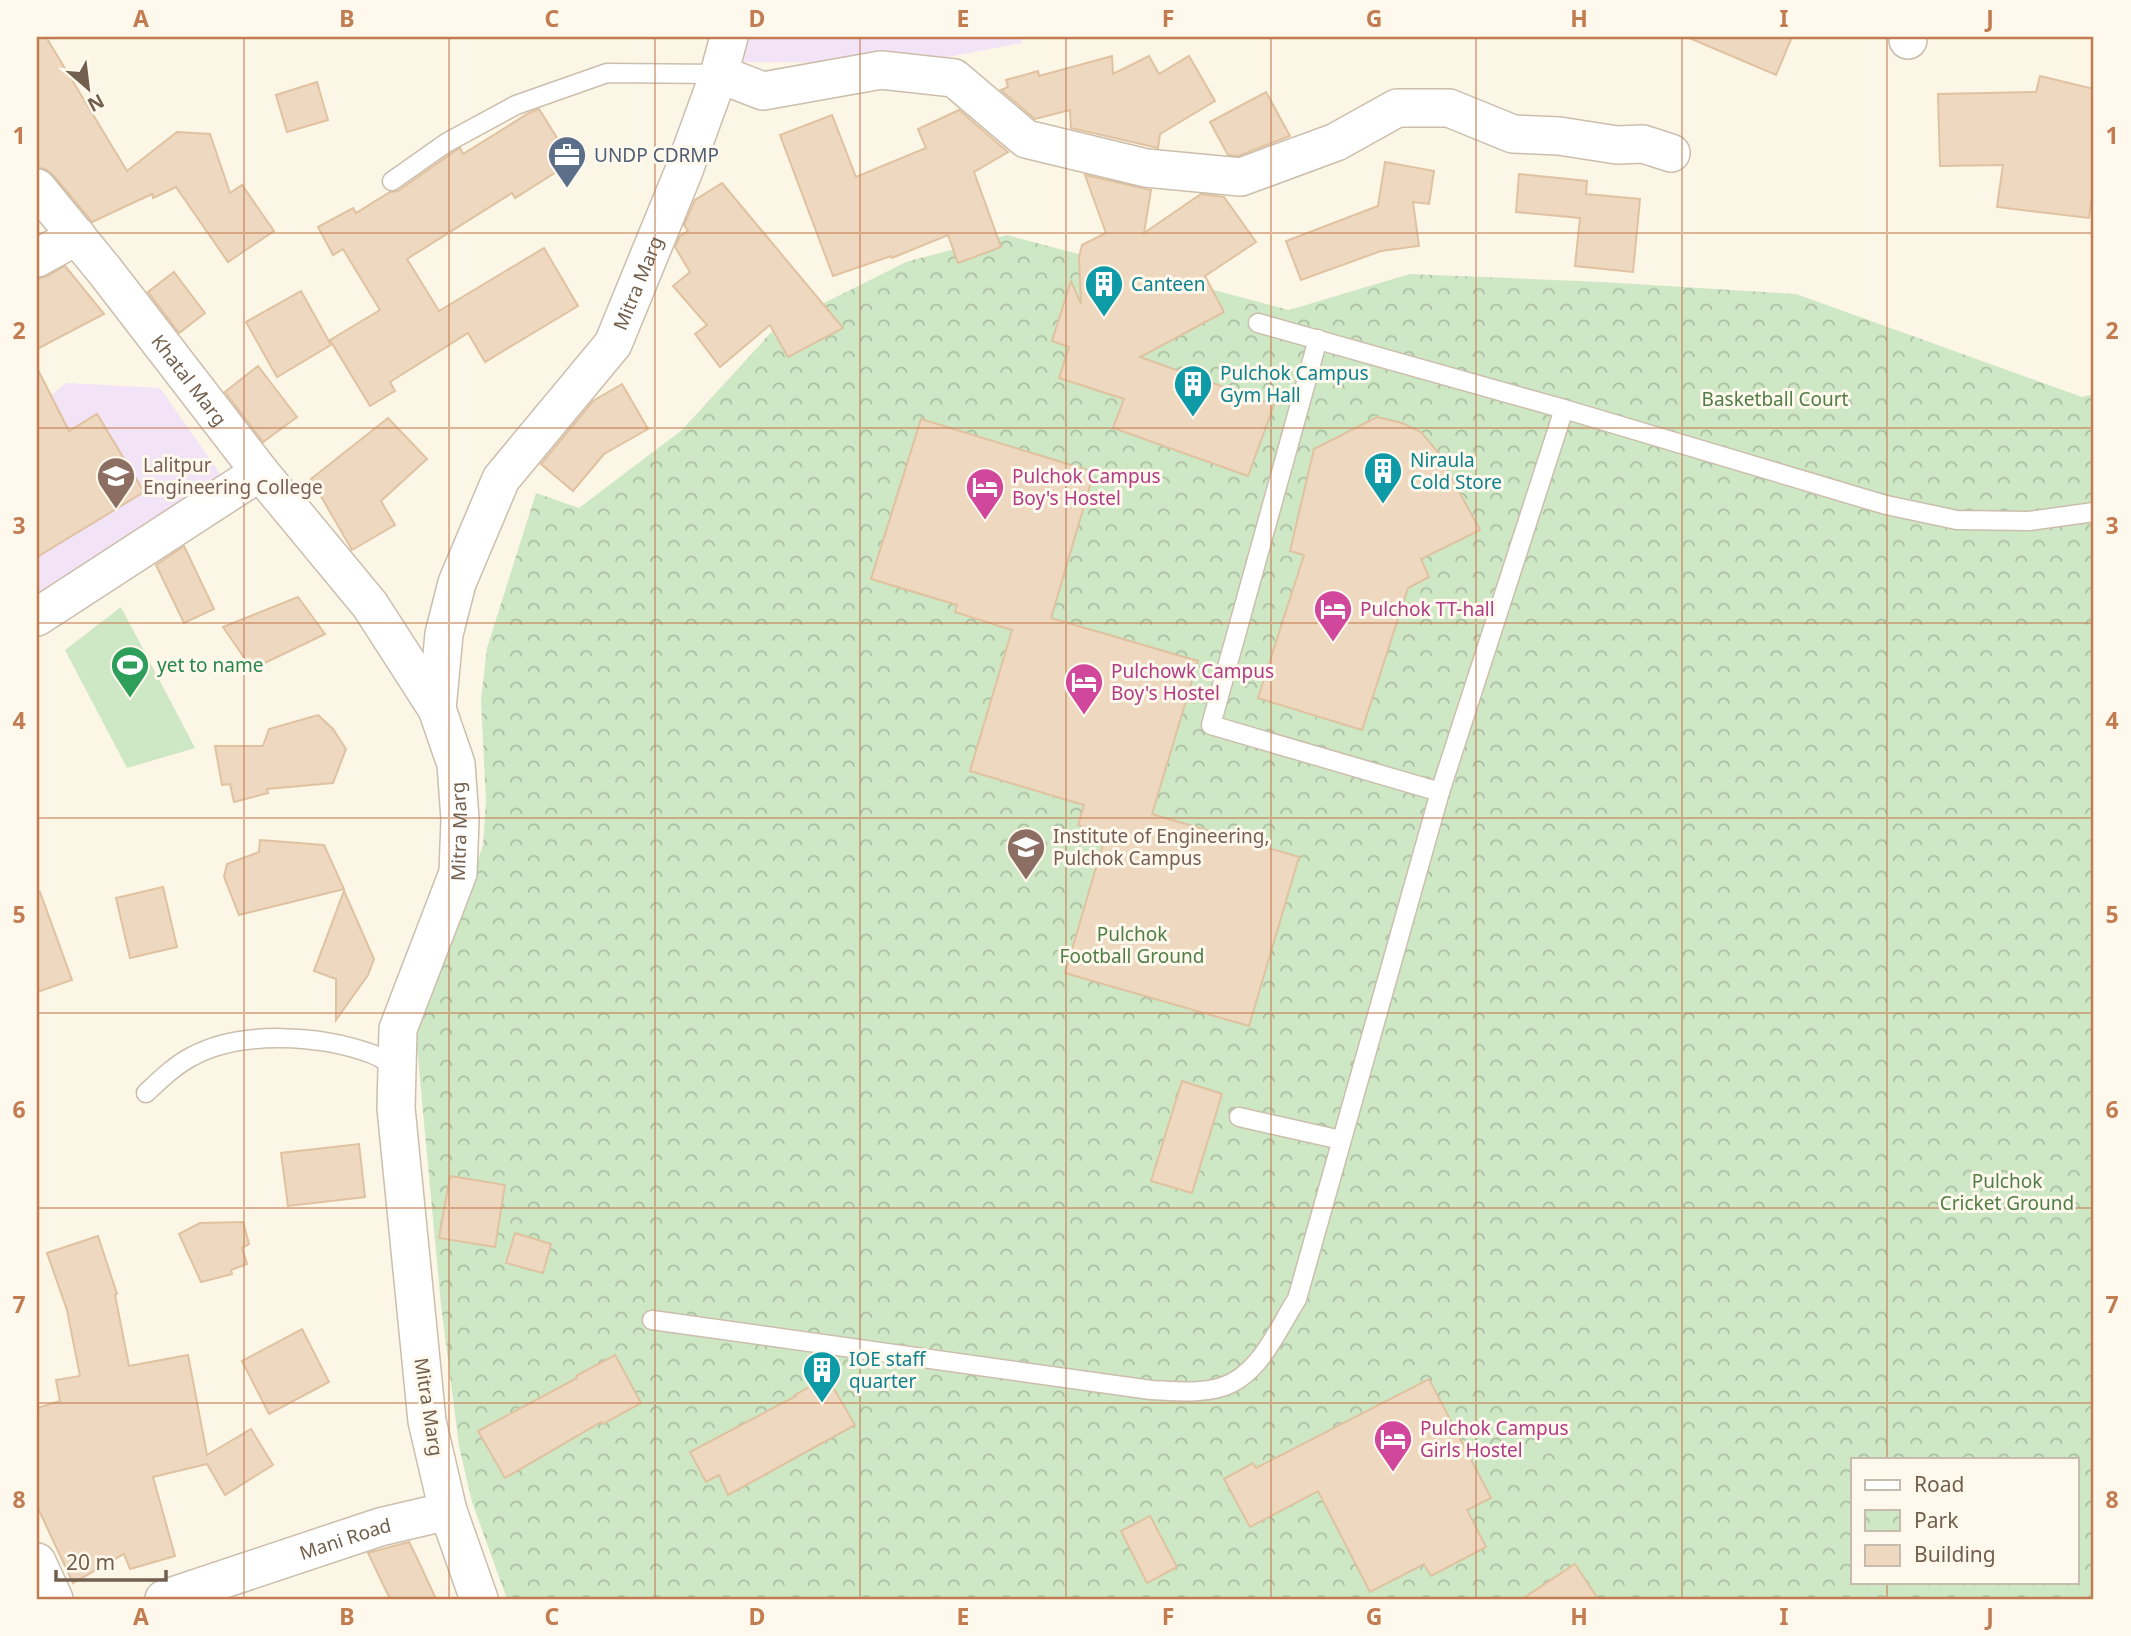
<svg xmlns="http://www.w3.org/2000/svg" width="2131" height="1636" font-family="'Noto Sans',sans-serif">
  <defs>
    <pattern id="park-crowns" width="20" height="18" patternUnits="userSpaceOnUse" patternTransform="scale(1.75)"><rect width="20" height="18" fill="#cee7c5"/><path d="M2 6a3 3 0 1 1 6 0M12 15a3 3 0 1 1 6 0" fill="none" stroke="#acbea2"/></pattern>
  </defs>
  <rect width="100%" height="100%" fill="#fbf6e6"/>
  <g fill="#f2e3f7">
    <polygon points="740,37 1021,37 1021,43 917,63 736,62"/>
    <polygon points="66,383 160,388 230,488 37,612 37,408"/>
  </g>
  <polygon fill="#cee7c5" points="121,607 195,748 127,768 65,650"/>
  <path fill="url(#park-crowns)" fill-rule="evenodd" d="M1007,235L1289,310L1410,274L1602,282L1796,294L2082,397L2094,394V1599H507L472,1502L459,1446L441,1305L416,1036L423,1010L458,918L483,845L486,802L481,701L487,648L536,493L579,508L682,430L776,327L906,262ZM1853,1459H2077V1582H1853Z"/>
  <g fill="#eed9c0" stroke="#e0c2a1" stroke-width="2">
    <polygon points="37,37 46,37 127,171 177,132 210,134 230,193 242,185 274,231 228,262 176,187 153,198 152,194 92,222 53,175 45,169 39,168 37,163"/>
    <polygon points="1687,37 1792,37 1776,75"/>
    <polygon points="1112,56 1113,74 1149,56 1159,74 1189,56 1215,101 1160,134 1158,148 1071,128 1070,110 1035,119 1001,90 1008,87 1006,80 1038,71 1039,76"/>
    <polygon points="2040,76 2094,89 2094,180 2089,218 1997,207 2003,165 1940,166 1938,94 2036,92"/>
    <polygon points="317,82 328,120 287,132 276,95"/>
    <polygon points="1266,92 1290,136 1238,156 1228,155 1210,122"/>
    <polygon points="539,109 572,162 515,198 512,193 407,259 439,311 544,248 578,306 485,362 468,333 390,382 395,391 370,406 330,340 380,310 343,249 333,255 318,227 353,208 356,213 390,192 398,191 452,153 460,148 463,154 529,113"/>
    <polygon points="959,110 1008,152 974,172 1001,247 958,263 948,235 892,258 891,256 833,276 780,135 832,115 856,177 926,148 918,129"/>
    <polygon points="1385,162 1434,171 1429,204 1413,202 1419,246 1381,251 1301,280 1286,241 1378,206"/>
    <polygon points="1519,174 1587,181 1586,194 1640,199 1633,272 1575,266 1580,218 1516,212"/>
    <polygon points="1085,175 1151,190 1144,233 1201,194 1224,197 1256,242 1205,276 1224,312 1140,357 1274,405 1248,476 1113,428 1124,399 1059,378 1069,347 1052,341 1071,281 1081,304 1079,257 1082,245 1106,233"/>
    <polygon points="722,183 843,328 788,357 770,325 720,367 695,334 707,325 673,286 690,272 675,247 680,236 688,231 684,225 695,200"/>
    <polygon points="65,266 104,314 37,349 37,279 47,276"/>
    <polygon points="174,272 205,313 179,333 148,292"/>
    <polygon points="301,291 331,345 277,377 246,322"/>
    <polygon points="258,366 297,417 263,442 225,392"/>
    <polygon points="37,368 69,431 97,414 144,492 37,557"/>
    <polygon points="622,384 648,429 604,454 573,491 541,464 593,401"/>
    <polygon points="1377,417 1402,423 1421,432 1437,451 1480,530 1421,559 1429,577 1408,588 1362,730 1258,698 1304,555 1290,551 1314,449"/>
    <polygon points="388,418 427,459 381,501 395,525 352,550 311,479"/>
    <polygon points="921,419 1094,472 1051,618 1198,661 1152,814 1299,857 1249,1026 1065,973 1106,834 1078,825 1084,805 970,771 1012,630 955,612 957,605 871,579"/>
    <polygon points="184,546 214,609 184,623 156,565"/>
    <polygon points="298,597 325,634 252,669 223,627"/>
    <polygon points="318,715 333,729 346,749 333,783 267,789 268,793 234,802 230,784 222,785 215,746 263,746 269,729"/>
    <polygon points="260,840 324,845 344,889 239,915 224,877 227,864 259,852"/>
    <polygon points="163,887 177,947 130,958 116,898"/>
    <polygon points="344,891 374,959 368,975 336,1020 336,979 314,971"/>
    <polygon points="40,892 72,980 37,992 37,893"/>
    <polygon points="1182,1081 1222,1094 1192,1193 1151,1181"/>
    <polygon points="359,1144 365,1197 288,1206 281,1153"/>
    <polygon points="450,1176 505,1185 495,1247 439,1238"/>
    <polygon points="243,1222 249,1244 242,1248 247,1264 231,1270 232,1274 201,1282 179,1234 200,1223"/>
    <polygon points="515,1233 551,1244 543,1273 506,1263"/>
    <polygon points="98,1236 117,1294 115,1295 129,1366 188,1355 207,1455 251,1429 273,1465 225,1495 207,1464 153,1477 175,1556 130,1569 124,1554 73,1583 37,1506 37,1408 60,1401 56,1380 80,1376 67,1310 47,1253"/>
    <polygon points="302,1329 329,1382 269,1414 242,1361"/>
    <polygon points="615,1355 641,1403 603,1424 601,1422 505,1478 478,1431 577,1378 576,1376"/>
    <polygon points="827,1377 855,1425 728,1495 719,1475 706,1482 690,1452 796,1396 795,1395"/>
    <polygon points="1429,1379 1491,1498 1467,1510 1486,1547 1431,1576 1424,1564 1370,1592 1318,1491 1250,1527 1224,1479 1253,1463 1256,1468"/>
    <polygon points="1150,1516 1177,1567 1147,1583 1121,1531"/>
    <polygon points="409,1542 417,1558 436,1599 390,1599 368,1553"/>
    <polygon points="1575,1564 1598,1599 1522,1599"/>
  </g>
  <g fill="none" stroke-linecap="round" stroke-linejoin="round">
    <g stroke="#ccbead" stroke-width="21">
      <g id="lane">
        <polyline points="392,181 446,143 516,105 607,73 719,74"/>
        <polyline points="1258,323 1564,409 1886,505 1957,520 2029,521 2094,512"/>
        <polyline points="1318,339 1211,725 1440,792"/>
        <path d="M146,1093C161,1079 175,1065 193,1056C241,1030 321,1035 372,1054C380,1057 388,1063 395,1067"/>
        <polyline points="1239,1117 1341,1140"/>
        <path d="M652,1320L1151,1390C1174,1391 1199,1394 1222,1387C1260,1375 1277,1330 1297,1299L1440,792L1564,409"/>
      </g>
    </g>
    <g stroke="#ccbead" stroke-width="40">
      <g id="street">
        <polyline points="1908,37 1908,40"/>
        <polyline points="719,74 763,91 881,70 954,78 1026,139 1146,168 1241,177 1336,142 1397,108 1449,108 1513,134 1559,136 1617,145 1643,144 1671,153"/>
        <path id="s1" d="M37,188L105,271L260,472L370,605L437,709"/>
        <polyline points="37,258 77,236"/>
        <polyline points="37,617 260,472"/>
        <polyline points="37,1562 54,1599"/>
        <path id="s2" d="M164,1599L380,1527L448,1511"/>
        <path id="s3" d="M479,1599L448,1511L427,1421L396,1108L398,1029L458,873L460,819L456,764L437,709L444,634L457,583L501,479L613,344L683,173L719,74L729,37"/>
      </g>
    </g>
    <use href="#lane" stroke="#fff" stroke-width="18"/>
    <use href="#street" stroke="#fff" stroke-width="37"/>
  </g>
  <path fill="none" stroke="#c27c52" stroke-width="2" stroke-opacity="0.55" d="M244,37V1599M449,37V1599M655,37V1599M860,37V1599M1066,37V1599M1271,37V1599M1476,37V1599M1682,37V1599M1887,37V1459M37,233H2094M37,428H2094M37,623H2094M37,818H2094M37,1013H2094M37,1208H2094M37,1403H2094M1887,1582V1599"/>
  <defs>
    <g id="office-pin" transform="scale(2.0125)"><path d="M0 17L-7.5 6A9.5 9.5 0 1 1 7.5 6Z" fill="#5c6f8a" stroke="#fef9ec"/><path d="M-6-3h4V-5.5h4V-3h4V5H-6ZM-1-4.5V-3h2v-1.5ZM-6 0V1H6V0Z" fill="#fff"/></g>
    <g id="building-pin" transform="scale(2.0125)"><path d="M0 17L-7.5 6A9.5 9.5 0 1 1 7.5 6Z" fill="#0f9aa8" stroke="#fef9ec"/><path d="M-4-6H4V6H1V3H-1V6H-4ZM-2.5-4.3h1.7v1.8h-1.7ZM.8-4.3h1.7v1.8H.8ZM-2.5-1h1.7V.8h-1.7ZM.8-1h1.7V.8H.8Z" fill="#fff"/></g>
    <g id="university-pin" transform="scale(2.0125)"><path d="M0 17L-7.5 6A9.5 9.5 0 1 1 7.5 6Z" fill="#8d6e63" stroke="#fef9ec"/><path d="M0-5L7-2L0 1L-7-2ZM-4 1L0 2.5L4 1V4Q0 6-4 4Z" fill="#fff"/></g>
    <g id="hotel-pin" transform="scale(2.0125)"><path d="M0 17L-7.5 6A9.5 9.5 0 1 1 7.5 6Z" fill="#d1479c" stroke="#fef9ec"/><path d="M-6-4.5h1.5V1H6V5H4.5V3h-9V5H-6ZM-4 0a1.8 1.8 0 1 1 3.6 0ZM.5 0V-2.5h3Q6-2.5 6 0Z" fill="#fff"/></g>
    <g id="stadium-pin" transform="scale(2.0125)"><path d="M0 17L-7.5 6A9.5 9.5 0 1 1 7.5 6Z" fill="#2e9e5b" stroke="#fef9ec"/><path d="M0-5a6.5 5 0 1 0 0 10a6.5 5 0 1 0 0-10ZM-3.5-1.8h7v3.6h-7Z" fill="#fff"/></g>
  </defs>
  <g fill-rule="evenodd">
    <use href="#office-pin" x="567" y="155"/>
    <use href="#building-pin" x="1104" y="284"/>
    <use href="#building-pin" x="1193" y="384"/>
    <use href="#building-pin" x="1383" y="471"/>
    <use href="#university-pin" x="116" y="476"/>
    <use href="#hotel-pin" x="985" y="487"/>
    <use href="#hotel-pin" x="1333" y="609"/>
    <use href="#stadium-pin" x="130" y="665"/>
    <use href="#hotel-pin" x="1084" y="682"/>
    <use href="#university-pin" x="1026" y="847"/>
    <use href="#building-pin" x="822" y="1370"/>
    <use href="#hotel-pin" x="1393" y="1439"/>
  </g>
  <g text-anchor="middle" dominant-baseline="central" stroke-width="6" stroke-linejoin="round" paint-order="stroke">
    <g font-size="19" fill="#4e5e75" stroke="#fef9ec" text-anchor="start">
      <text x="594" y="155">UNDP CDRMP</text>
    </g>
    <g font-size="19" fill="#725f4d" stroke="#fef9ec">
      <text stroke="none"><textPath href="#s3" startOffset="1396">Mitra Marg</textPath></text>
      <text stroke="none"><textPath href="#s1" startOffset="245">Khatal Marg</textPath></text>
      <text stroke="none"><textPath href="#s3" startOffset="788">Mitra Marg</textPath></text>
      <text transform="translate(429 1407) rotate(81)">Mitra Marg</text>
      <text stroke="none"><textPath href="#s2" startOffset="191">Mani Road</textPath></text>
    </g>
    <g font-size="19" fill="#0d838f" stroke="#fef9ec" text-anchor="start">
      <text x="1131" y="284">Canteen</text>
      <text x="1220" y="373">Pulchok Campus<tspan x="1220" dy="22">Gym Hall</tspan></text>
      <text x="1410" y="460">Niraula<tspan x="1410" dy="22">Cold Store</tspan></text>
      <text x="849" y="1359">IOE staff<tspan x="849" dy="22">quarter</tspan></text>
    </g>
    <g font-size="19" fill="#517d48" stroke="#fef9ec">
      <text x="1775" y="399">Basketball Court</text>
      <text x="1132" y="934">Pulchok<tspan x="1132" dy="22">Football Ground</tspan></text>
      <text x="2007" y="1181">Pulchok<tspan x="2007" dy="22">Cricket Ground</tspan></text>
    </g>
    <g font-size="19" fill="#785e54" stroke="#fef9ec" text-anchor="start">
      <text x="143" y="465">Lalitpur<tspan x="143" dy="22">Engineering College</tspan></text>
      <text x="1053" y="836">Institute of Engineering,<tspan x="1053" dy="22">Pulchok Campus</tspan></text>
    </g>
    <g font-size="19" fill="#b23c85" stroke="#fef9ec" text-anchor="start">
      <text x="1012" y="476">Pulchok Campus<tspan x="1012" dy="22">Boy's Hostel</tspan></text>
      <text x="1360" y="609">Pulchok TT-hall</text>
      <text x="1111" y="671">Pulchowk Campus<tspan x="1111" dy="22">Boy's Hostel</tspan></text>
      <text x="1420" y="1428">Pulchok Campus<tspan x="1420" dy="22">Girls Hostel</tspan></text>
    </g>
    <g font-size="19" fill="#27864d" stroke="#fef9ec" text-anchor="start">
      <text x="157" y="665">yet to name</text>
    </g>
  </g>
  <rect width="2131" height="1636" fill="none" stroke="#fef9ec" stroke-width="77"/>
  <rect x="1851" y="1458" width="228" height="126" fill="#fef9ec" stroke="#c6bbac" stroke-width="2"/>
  <rect x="1865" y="1480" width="35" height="10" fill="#ffffff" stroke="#c6bbac" stroke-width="2"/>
  <text x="1914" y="1492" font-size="21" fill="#725f4d">Road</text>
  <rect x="1865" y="1510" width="35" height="21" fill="url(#park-crowns)" stroke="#c6bbac" stroke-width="2"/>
  <text x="1914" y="1528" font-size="21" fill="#725f4d">Park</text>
  <rect x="1865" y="1545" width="35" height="21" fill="#eed9c0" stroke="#c6bbac" stroke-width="2"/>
  <text x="1914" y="1562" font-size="21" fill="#725f4d">Building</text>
  <g transform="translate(88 88) rotate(152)" stroke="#fef9ec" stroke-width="5" paint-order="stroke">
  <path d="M0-5L12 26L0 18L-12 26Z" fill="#725f4d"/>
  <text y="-10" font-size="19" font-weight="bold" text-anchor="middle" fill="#725f4d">N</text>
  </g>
  <path d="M56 1570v10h110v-10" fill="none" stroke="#725f4d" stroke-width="3.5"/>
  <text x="66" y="1570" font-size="21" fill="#725f4d" stroke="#fef9ec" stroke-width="5" paint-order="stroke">20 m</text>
  <rect x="38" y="38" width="2054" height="1560" fill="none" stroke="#c27c52" stroke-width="2.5"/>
  <g font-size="23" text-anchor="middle" font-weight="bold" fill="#c27c52">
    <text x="141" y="27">A</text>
    <text x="347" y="27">B</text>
    <text x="552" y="27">C</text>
    <text x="757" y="27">D</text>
    <text x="963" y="27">E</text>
    <text x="1168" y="27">F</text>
    <text x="1374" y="27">G</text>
    <text x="1579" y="27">H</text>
    <text x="1784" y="27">I</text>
    <text x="1990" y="27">J</text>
    <text x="19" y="144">1</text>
    <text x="2112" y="144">1</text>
    <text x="19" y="339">2</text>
    <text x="2112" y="339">2</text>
    <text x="19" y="534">3</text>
    <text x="2112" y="534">3</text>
    <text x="19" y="729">4</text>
    <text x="2112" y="729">4</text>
    <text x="19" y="923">5</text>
    <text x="2112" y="923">5</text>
    <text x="19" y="1118">6</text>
    <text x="2112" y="1118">6</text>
    <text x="19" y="1313">7</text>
    <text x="2112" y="1313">7</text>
    <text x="19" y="1508">8</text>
    <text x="2112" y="1508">8</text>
    <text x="141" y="1625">A</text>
    <text x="347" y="1625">B</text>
    <text x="552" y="1625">C</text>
    <text x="757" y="1625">D</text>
    <text x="963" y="1625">E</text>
    <text x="1168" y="1625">F</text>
    <text x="1374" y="1625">G</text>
    <text x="1579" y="1625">H</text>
    <text x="1784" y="1625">I</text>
    <text x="1990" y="1625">J</text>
  </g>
</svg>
